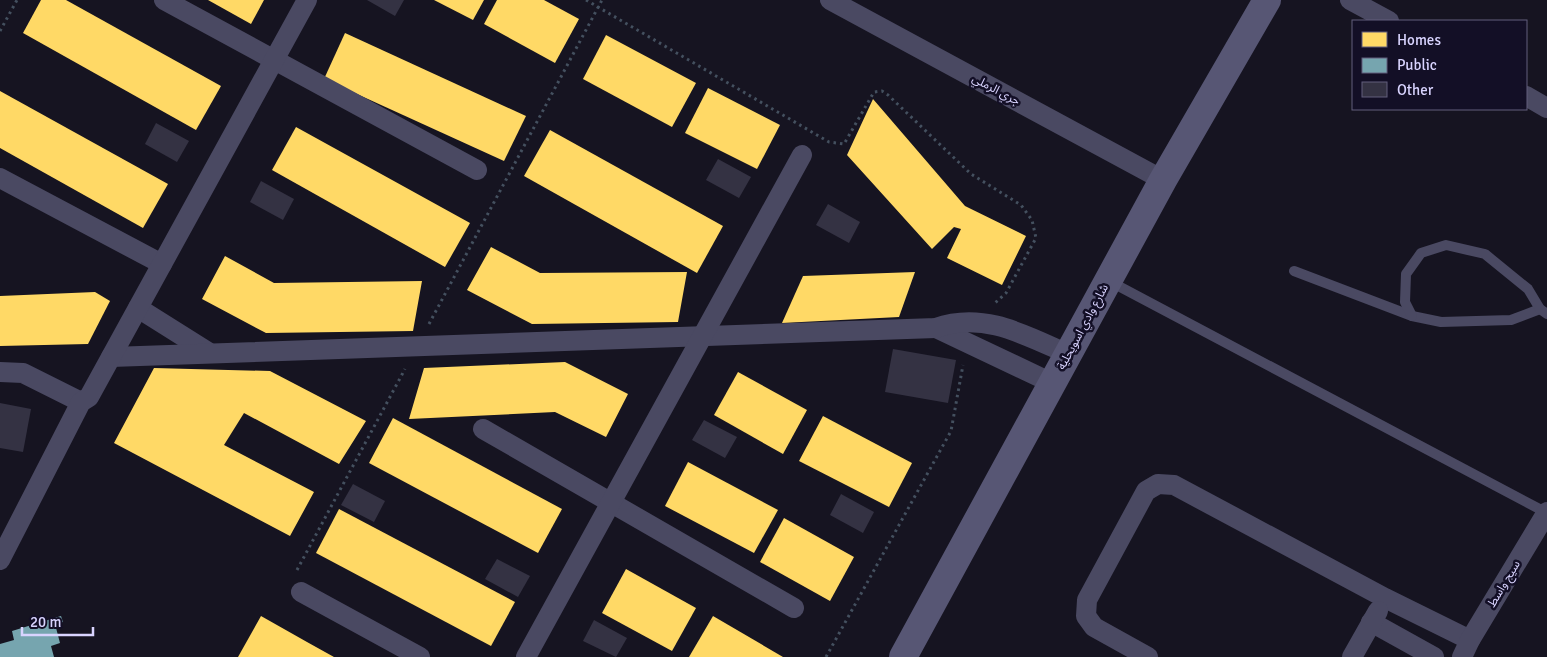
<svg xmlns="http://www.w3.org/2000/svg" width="1547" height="657" font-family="Signika,'Noto Sans Arabic',sans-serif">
  <rect width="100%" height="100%" fill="#161421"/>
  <g fill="#ffd966">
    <polygon points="41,0 66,0 221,86 196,130 23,33"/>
    <polygon points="208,0 264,0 251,24"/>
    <polygon points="434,0 484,0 473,20"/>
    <polygon points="497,0 544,0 579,19 555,63 484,24"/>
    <polygon points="345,33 526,116 504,161 324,79"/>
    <polygon points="606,35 696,83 672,127 583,79"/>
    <polygon points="708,88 780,125 757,169 685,133"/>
    <polygon points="0,91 168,184 143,228 0,148"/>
    <polygon points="873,99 965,206 1026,236 1002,285 947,258 961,229 954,227 932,249 847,155"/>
    <polygon points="296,127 470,223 445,267 272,170"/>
    <polygon points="550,130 723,226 697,273 524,176"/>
    <polygon points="491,247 540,273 687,272 678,322 532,324 467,290"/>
    <polygon points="225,256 274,283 422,281 413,331 266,333 202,299"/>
    <polygon points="915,272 899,317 782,323 803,276"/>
    <polygon points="95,292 110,301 88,344 0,346 0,296"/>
    <polygon points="565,362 628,394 606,437 555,412 409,419 424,368"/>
    <polygon points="154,368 270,371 366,421 339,464 244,413 224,445 314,492 290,536 114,443"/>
    <polygon points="738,372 807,410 783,454 714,415"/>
    <polygon points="823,416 912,463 889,507 799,461"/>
    <polygon points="393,418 562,509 538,553 369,463"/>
    <polygon points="688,462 778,510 754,553 665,506"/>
    <polygon points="339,509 515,602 491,646 316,553"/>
    <polygon points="784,518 854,557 830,601 760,562"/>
    <polygon points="626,569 696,608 672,651 602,613"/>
    <polygon points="261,616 307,642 334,657 238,657"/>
    <polygon points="713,616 783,657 689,657"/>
  </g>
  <polygon fill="#76a5af" points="61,616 63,622 55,624 60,643 51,646 54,657 0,657 0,644 14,640 12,631"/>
  <g fill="#343243">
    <polygon points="367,0 404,0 395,16"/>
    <polygon points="156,123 189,141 177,162 145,144"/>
    <polygon points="718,159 751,177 739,198 706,180"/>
    <polygon points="261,181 294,199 283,220 250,202"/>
    <polygon points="828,204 860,222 849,243 816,225"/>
    <polygon points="893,349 956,360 948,403 885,392"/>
    <polygon points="0,403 31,409 23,452 0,448"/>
    <polygon points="704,420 737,437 725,458 692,440"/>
    <polygon points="353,484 385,501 374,522 341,505"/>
    <polygon points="841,494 874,512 863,533 830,515"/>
    <polygon points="497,559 530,576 518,597 485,579"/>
    <polygon points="594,620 627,638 616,657 583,641"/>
  </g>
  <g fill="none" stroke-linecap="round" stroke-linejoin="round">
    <g stroke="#44505f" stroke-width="3" stroke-dasharray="2.5 4" stroke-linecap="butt">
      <polyline points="586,0 829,142 844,144 874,92 882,91 888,95 971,174 1021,205 1032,220 1036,238 1006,293 995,303"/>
      <polyline points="0,31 17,0"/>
      <polyline points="429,324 602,0"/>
      <polyline points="297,570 405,369"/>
      <polyline points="826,657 951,431 963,365"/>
    </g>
    <g stroke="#4a4962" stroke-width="10">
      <polyline points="1294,271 1412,316 1441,322 1511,320 1540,309"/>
      <polyline points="1109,281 1547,513"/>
      <polyline points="1412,316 1405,302 1406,274 1421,253 1446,245 1485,254 1528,289 1540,309 1547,314"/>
    </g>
    <g stroke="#4a4962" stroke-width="20">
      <polyline points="164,0 477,170"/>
      <polyline points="830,0 1163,180"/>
      <polyline points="1350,0 1389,21"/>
      <polyline points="1526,96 1547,108"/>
      <polyline points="0,178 162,264"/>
      <polyline points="138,308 208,352"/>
      <polyline points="936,328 1052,383"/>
      <path d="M111,357L936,328C983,311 1025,335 1068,354"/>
      <polyline points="0,372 23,373 81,402"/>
      <polyline points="483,429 794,608"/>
      <polyline points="0,560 81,402 89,397 307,0"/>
      <polyline points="301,592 420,657"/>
      <polyline points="1371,622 1434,657"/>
      <polyline points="526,657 802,155"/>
      <polyline points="1148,657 1094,627 1086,616 1087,600 1146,491 1158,484 1174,485 1385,598 1470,640"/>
      <polyline points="1352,657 1378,611"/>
      <polyline points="1462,657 1470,640 1547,512"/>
    </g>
    <polyline stroke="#575674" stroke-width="28" points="903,657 1163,180 1267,0"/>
  </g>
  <g text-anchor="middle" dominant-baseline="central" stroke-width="5" stroke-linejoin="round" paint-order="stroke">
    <g font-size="12" fill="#d9d4ff" stroke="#130f26">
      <text transform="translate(996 90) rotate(28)">جري الرملي</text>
      <text transform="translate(1083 327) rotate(-62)">شارع وادي اسويحلية</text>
      <text transform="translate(1504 584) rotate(-59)">سيج واسط</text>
    </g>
  </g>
  <rect x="1352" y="20" width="175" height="90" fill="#130f26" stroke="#625e7d"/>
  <rect x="1362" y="32" width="25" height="15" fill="#ffd966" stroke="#625e7d"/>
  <text x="1397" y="45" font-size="15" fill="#d9d4ff">Homes</text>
  <rect x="1362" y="58" width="25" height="15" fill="#76a5af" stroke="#625e7d"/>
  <text x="1397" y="70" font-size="15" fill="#d9d4ff">Public</text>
  <rect x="1362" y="82" width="25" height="15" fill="#343243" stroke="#625e7d"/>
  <text x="1397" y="95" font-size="15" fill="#d9d4ff">Other</text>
  <path d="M22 627v8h71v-8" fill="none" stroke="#d9d4ff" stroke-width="2.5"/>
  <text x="30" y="627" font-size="15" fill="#d9d4ff" stroke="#130f26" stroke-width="4" paint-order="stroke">20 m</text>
</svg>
